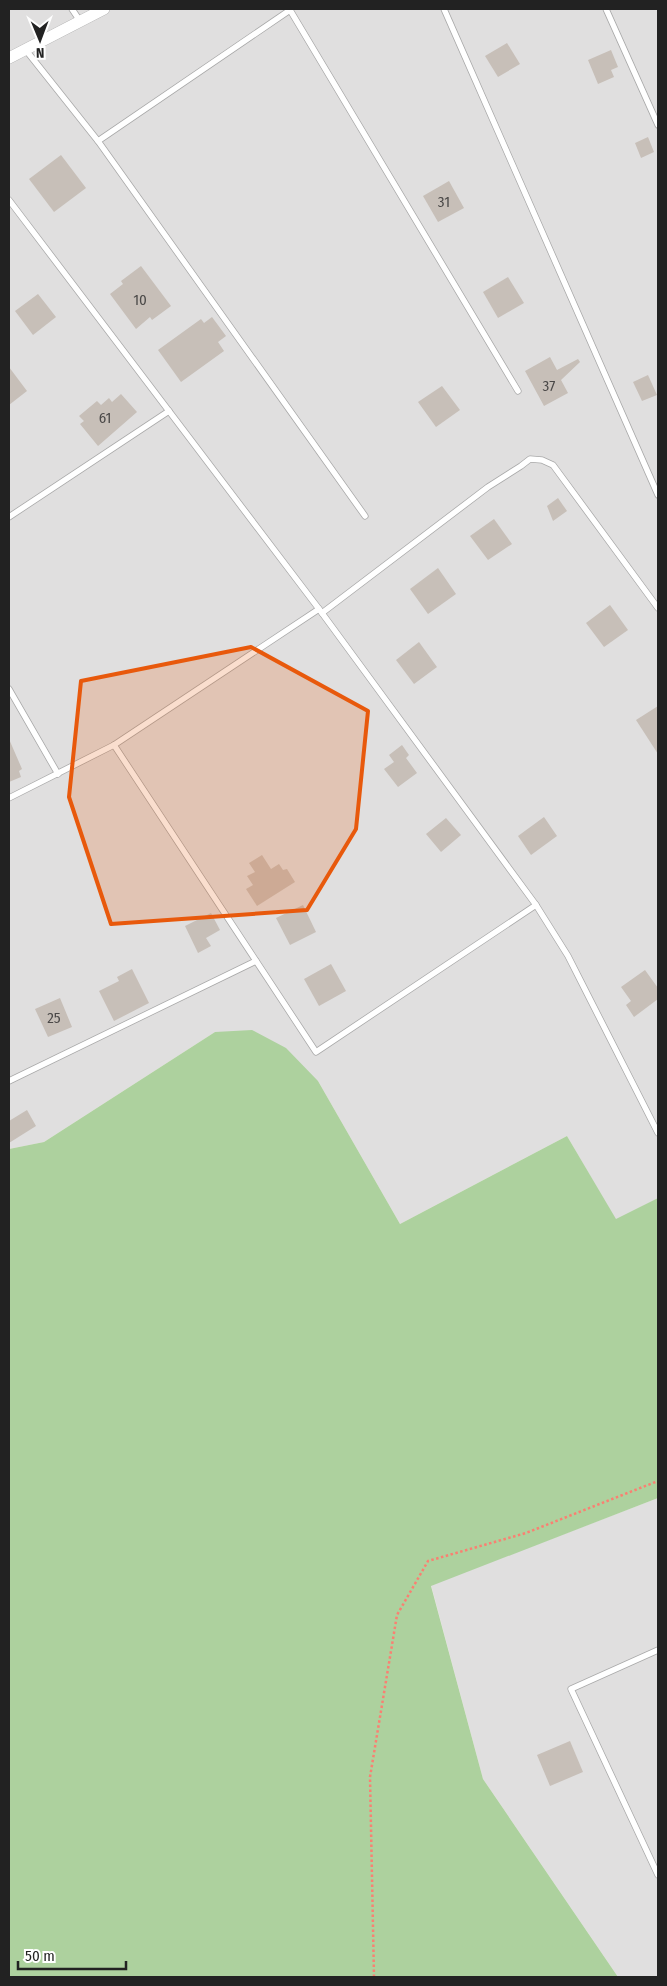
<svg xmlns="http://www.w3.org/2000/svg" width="667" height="1986" font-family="'Fira Sans Condensed',sans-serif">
  <rect width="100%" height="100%" fill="#f2efe9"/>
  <g fill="#e0dfdf">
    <polygon points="9,9 658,9 658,1198 616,1220 567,1136 400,1224 318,1081 215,1032 44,1142 9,1149"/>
    <polygon points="658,1498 658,1977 618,1977 483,1779 431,1585"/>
  </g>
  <polygon fill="#add19e" points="252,1030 286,1048 318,1081 400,1224 567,1136 616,1219 658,1198 658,1498 431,1586 483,1779 618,1977 9,1977 9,1149 44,1142 215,1032"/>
  <g fill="#c7bfb8">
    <polygon points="507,43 520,64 498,77 485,56"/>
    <polygon points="611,50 618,67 611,70 614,77 598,84 588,60"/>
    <polygon points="648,137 654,152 641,158 635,143"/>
    <polygon points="61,155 86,188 54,212 29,179"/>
    <polygon points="449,181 464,208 438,222 423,196"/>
    <polygon points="141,266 171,306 152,320 150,317 136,329 110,294 123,284 121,281"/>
    <polygon points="508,277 524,303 498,318 483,292"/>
    <polygon points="38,294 56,317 33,335 15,311"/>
    <polygon points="212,317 226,336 218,342 224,351 181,382 158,350 201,319 204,323"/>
    <polygon points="550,357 557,370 578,359 580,362 561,380 568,393 544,406 525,371"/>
    <polygon points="9,367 27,391 9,405"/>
    <polygon points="648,375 657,395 642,401 633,382"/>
    <polygon points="442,386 460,410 436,427 418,402"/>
    <polygon points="121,394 137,412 98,446 80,424 84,421 79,416 97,401 101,405 109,398 112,402"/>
    <polygon points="558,498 567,511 553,521 547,506"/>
    <polygon points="494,519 512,544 488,560 470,536"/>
    <polygon points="438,568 456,594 428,614 410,589"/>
    <polygon points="610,605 628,630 604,647 586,623"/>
    <polygon points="419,642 437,667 414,684 396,660"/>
    <polygon points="658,706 658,754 636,720"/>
    <polygon points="9,739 22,769 19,771 21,777 9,782"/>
    <polygon points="402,745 409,755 406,758 417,773 398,787 384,769 394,762 389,755"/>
    <polygon points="544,817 557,836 531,855 518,836"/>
    <polygon points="446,818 461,835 441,852 426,834"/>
    <polygon points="262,855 271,869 279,864 283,870 287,869 295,882 257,906 246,889 253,885 247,876 255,872 249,863"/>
    <polygon points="303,905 316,932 290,945 276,918"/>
    <polygon points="211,913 220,930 206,938 211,946 198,953 185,926"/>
    <polygon points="331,964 346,991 319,1006 304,979"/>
    <polygon points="132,969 149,1003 114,1021 99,991 119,981 117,977"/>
    <polygon points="645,970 658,988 658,999 634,1017 626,1005 631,1001 621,987"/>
    <polygon points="60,998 72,1027 48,1037 35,1009"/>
    <polygon points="27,1110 36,1126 9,1143 9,1121"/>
    <polygon points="570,1741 583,1772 550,1786 537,1755"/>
  </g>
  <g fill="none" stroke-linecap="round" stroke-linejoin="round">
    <g stroke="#a9a9a9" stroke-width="7">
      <g id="lane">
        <polyline points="72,9 80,21"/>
        <polyline points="444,9 658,495"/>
        <polyline points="606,9 658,125"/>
        <polyline points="25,49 98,141 365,516"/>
        <polyline points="98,141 290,10 518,391"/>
        <polyline points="9,200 319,609 536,905 568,956 658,1133"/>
        <polyline points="9,517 169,411"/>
        <polyline points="322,613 488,487 521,466 530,459 542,460 553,465 658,608"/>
        <polyline points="9,689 58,774"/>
        <polyline points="114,745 316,1052 536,905"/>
        <polyline points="9,798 114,745 319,609"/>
        <polyline points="9,1081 256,961"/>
        <polyline points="658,1650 571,1689 658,1875"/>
      </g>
    </g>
    <g stroke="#a9a9a9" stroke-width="12">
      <polyline id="street" points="9,58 104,9"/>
    </g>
    <polyline stroke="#fa8072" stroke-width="2.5" stroke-dasharray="2.5 2.5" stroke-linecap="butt" points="374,1977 370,1777 397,1615 428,1561 526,1533 658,1481"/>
    <use href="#lane" stroke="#fff" stroke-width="5.5"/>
    <use href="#street" stroke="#fff" stroke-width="11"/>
  </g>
  <path fill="#e8590c" fill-opacity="0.2" stroke="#e8590c" stroke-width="4" stroke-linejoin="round" d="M251,647L368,711L356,829L307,910L111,924L69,797L81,681Z"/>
  <g text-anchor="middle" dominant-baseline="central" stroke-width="4.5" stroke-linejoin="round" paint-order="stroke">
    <g font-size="15" fill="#4b4948">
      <text x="444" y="202">31</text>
      <text x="140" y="300">10</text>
      <text x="549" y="386">37</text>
      <text x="105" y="418">61</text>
      <text x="54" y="1018">25</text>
    </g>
  </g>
  <rect width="667" height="1986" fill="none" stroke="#222222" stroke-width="20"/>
  <g transform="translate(40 40) rotate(179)" stroke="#ffffff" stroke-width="4" paint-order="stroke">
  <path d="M0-4L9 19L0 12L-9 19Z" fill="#222222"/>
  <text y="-8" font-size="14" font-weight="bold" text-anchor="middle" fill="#222222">N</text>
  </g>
  <path d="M18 1961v8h108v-8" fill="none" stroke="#222222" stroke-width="2.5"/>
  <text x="25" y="1961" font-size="15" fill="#222222" stroke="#ffffff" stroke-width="4" paint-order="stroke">50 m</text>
</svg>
